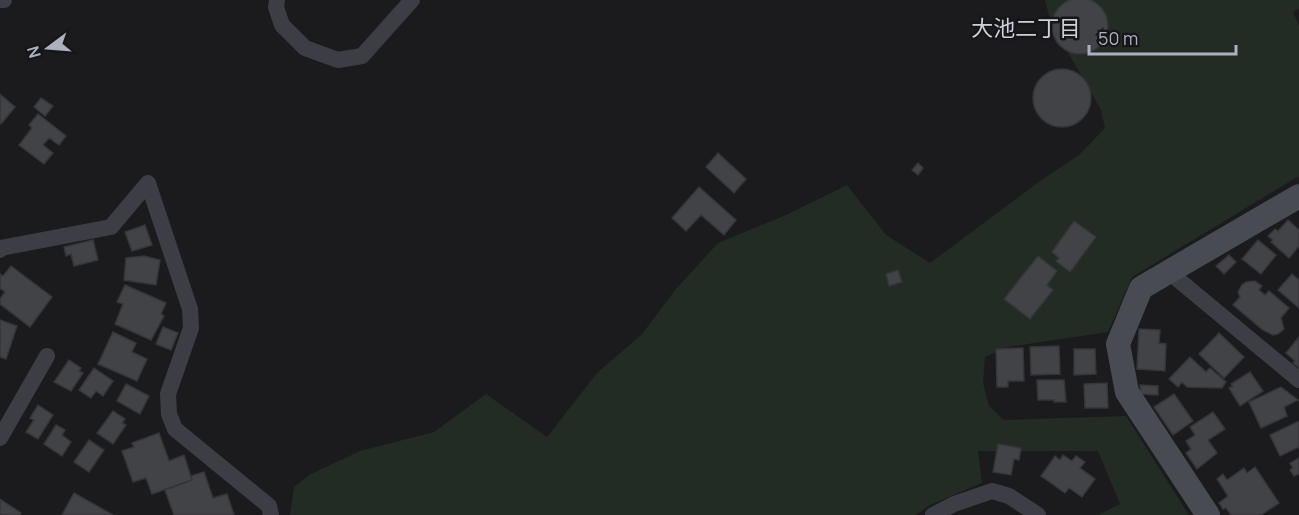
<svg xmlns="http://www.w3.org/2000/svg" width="1299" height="515" font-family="Manrope,'Noto Sans JP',sans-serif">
  <rect width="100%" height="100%" fill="#1b1b1d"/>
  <polygon fill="#222c24" points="1045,0 1299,0 1299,8 1293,12 1299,25 1299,176 1132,277 1108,332 1007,347 985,357 983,383 989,406 1004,420 1126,416 1189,515 1098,515 1120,504 1098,451 978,451 982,483 930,505 916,515 290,515 294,487 309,475 360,451 434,432 486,394 547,437 597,373 642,334 676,289 718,243 786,215 847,185 886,235 930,263 1040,181 1079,155 1105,128 1101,110 1051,23"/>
  <g fill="#424347" stroke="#35353a" stroke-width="1.5">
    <circle cx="1080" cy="26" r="28"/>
    <circle cx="1062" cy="98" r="29"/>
    <polygon points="0,94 15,107 1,124 0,123"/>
    <polygon points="41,98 53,106 45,116 34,107"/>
    <polygon points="38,114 66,136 59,145 49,138 43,145 53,153 44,164 19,145 32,128 29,125"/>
    <polygon points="718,153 746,179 734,193 706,167"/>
    <polygon points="918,163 923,168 918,175 912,170"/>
    <polygon points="699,187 736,220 724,235 701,215 686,231 672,218"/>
    <polygon points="1288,220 1299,230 1299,246 1289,258 1271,242 1273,240 1268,236 1275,229 1278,231"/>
    <polygon points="1074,221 1096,237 1070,272 1056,261 1059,258 1052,252"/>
    <polygon points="145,225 152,245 132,251 125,232"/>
    <polygon points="93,240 98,260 74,266 71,254 66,256 64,247"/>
    <polygon points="1258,240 1276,255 1261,274 1242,259"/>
    <polygon points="1229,255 1236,262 1224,274 1216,266"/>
    <polygon points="144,256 160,260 156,285 124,280 126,258"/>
    <polygon points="1038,256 1057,271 1047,285 1053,290 1030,319 1004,299"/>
    <polygon points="11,266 52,297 30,327 0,304 0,299 5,292 0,288 0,274 3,276"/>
    <polygon points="898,270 902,282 889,286 886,274"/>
    <polygon points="1292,274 1299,280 1299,308 1278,290"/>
    <polygon points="1255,281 1262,286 1259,290 1265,295 1269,291 1289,308 1281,318 1284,329 1278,334 1273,335 1263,330 1233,305 1240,297 1238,292 1242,285 1246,282"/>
    <polygon points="125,285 166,303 161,314 164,316 151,340 115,324 123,304 117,302"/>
    <polygon points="0,320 17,326 6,359 0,357"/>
    <polygon points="163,327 178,333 171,350 156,344"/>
    <polygon points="1139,329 1160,330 1159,343 1166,344 1165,371 1137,369"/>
    <polygon points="113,332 136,343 132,352 147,359 137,381 98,364"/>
    <polygon points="1219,333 1244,357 1224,378 1199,354"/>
    <polygon points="1299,337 1299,368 1293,363 1295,361 1286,353"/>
    <polygon points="1059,346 1060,374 1031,375 1030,347"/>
    <polygon points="1023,348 1024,381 1008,381 1008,387 997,387 996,349"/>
    <polygon points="1074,349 1095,349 1096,374 1074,375"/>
    <polygon points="1190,357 1206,372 1210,368 1226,382 1222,388 1187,387 1182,382 1178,387 1169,379"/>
    <polygon points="69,360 81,368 79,371 83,373 71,391 54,382"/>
    <polygon points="94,368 113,381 103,396 96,391 91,398 79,390"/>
    <polygon points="1250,372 1263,391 1240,406 1229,388 1233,386 1231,384"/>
    <polygon points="1037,380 1064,380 1066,402 1054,402 1054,400 1038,400"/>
    <polygon points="1107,383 1108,408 1085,408 1084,384"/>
    <polygon points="126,384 149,396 140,414 117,401"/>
    <polygon points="1140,385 1158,386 1158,395 1141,394"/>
    <polygon points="1281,387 1298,400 1284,407 1287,416 1261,428 1249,402"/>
    <polygon points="1174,394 1193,421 1173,435 1154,407"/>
    <polygon points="38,405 53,415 38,439 26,432 34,420 30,418"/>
    <polygon points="113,411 125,419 122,423 126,425 113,444 97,433"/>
    <polygon points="1213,412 1225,429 1208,440 1217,453 1197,469 1186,453 1191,449 1186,441 1195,435 1190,427"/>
    <polygon points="1299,421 1299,447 1280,456 1270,435"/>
    <polygon points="56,425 65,430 62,435 71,442 62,456 44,444"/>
    <polygon points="159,433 169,461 184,455 192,480 152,494 146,478 133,482 122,451 134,447 132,443"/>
    <polygon points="89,440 104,450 89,472 74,462"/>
    <polygon points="998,444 1021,448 1019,460 1014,459 1011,475 993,472"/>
    <polygon points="1063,455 1072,461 1076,456 1085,462 1080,468 1095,479 1082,497 1069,488 1065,493 1041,476 1055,456 1060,460"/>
    <polygon points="1299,458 1299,474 1294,476 1290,470 1293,468 1290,463"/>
    <polygon points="1255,467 1279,503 1261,515 1231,515 1226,508 1223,509 1219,503 1228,496 1217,479 1223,474 1227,480 1244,468 1247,473"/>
    <polygon points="204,472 213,498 227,494 234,515 174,515 165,490 192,480 191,476"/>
    <polygon points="74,493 113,515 62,515"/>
    <polygon points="0,499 21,513 20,515 0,515"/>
  </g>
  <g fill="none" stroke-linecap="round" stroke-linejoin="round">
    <g stroke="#3d3e45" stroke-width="16">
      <polyline points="0,0 4,0"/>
      <polyline points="277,0 276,7 282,25 305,48 338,60 362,56 412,0"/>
      <polyline points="0,250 1,248 111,227 148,183 190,309 191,328 168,394 169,414 175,429 269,506 271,515"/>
      <polyline points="1169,272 1299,380"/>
      <polyline points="0,438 47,356"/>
      <polyline points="933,515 954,504 992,491 1009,496 1038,515"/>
    </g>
    <polyline stroke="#494b53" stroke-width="24" points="1208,515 1127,392 1118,344 1141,288 1299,196"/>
  </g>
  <g text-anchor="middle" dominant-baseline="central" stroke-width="5" stroke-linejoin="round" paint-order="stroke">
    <g font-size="22" fill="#ced0d9" stroke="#161618">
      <text x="1026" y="28">大池二丁目</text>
    </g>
  </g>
  <g transform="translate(48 48) rotate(254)" stroke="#161618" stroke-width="4.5" paint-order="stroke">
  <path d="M0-4.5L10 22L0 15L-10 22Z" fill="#adb0bd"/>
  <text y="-9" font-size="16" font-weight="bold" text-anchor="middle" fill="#adb0bd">N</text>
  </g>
  <path d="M1089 45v9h147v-9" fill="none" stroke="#adb0bd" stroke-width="3"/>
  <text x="1098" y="45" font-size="18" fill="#adb0bd" stroke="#161618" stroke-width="4.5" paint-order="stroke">50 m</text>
</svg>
